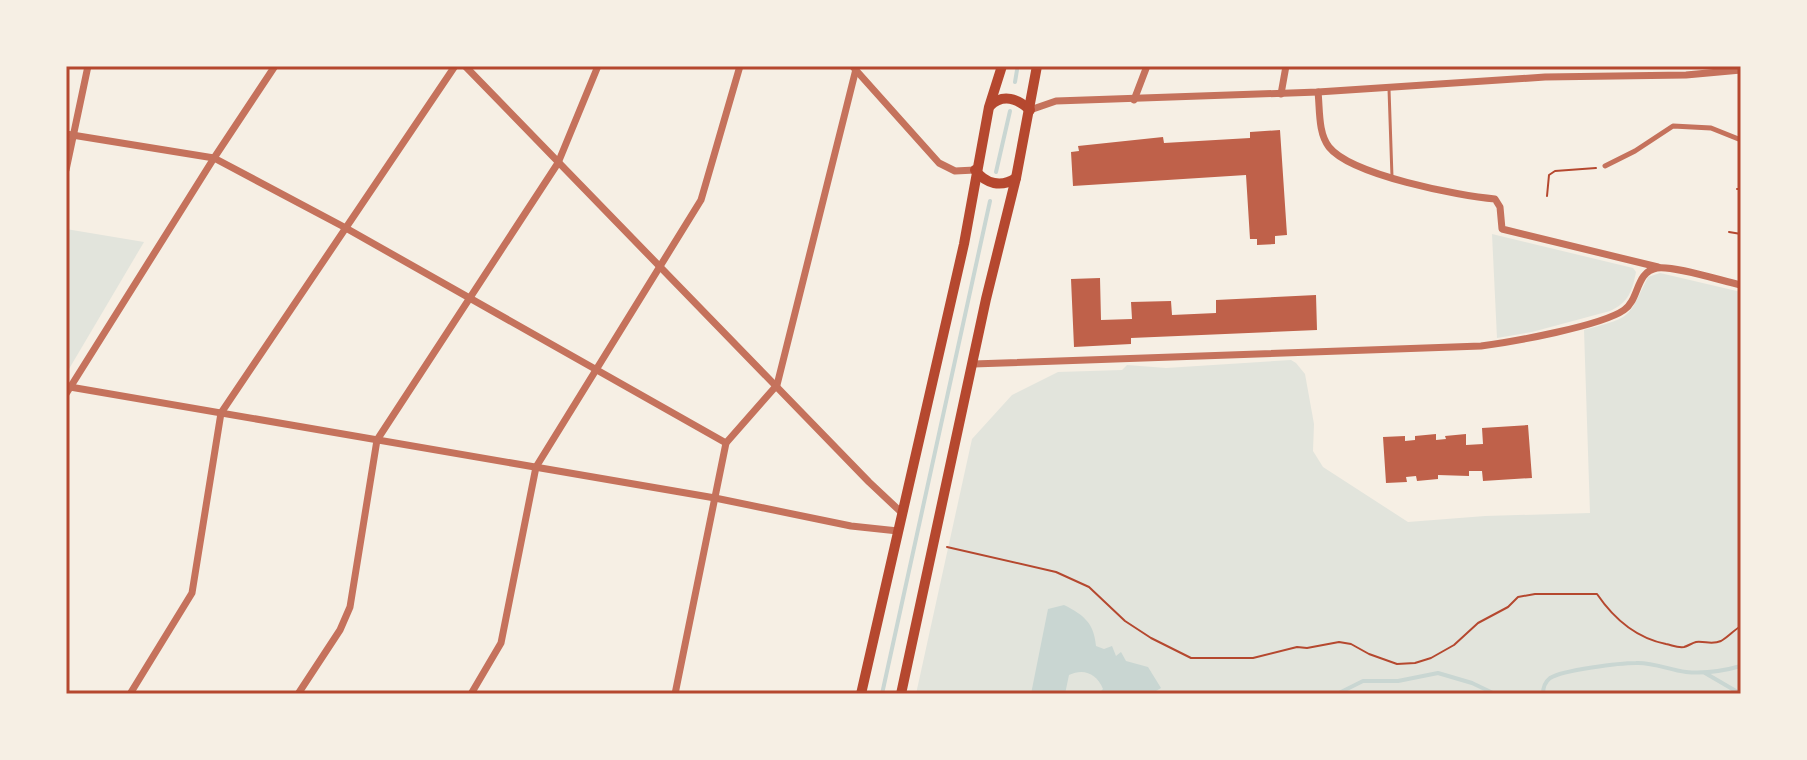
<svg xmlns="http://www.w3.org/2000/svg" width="1807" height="760" font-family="'Exo 2',sans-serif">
  <rect width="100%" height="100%" fill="#f6efe4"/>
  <g fill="#e2e4dc">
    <polygon points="66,229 144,242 66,374"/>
    <path d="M1492,234L1633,268L1636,272C1632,291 1629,302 1610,311L1532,332L1497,338Z"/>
    <path d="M1660,273L1741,292V694H916L972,439L1012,395L1058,372L1122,370L1127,365L1166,368L1291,360L1296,363L1305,374L1314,424L1313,451L1323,467L1408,522L1485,516L1590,513L1584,330C1632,317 1627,320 1648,277Z"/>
  </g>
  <path fill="#c9d6d2" d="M1064,605C1084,615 1094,623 1096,646L1104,649L1112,646L1116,656L1121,652L1126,661L1148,667L1161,688L1151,694H1098L1103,689C1097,674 1084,668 1069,675L1065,694H1031L1048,609Z"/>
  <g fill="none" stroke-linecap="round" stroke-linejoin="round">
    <g stroke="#c9d6d2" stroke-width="4">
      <polyline points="1015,82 1017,70"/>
      <polyline points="996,172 1010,111"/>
      <polyline points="1705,673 1741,694"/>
      <polyline points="882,694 990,201"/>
      <polyline points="1337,694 1363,681 1398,681 1438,673 1472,683 1495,694"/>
      <path d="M1543,694C1543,688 1545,682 1550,678C1563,670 1620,663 1636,663C1653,662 1669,670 1686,672C1705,674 1723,671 1741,666"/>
    </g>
  </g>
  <g fill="#bf614a">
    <polygon points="1280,130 1287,235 1275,236 1275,244 1257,245 1257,239 1250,239 1246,175 1073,186 1071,152 1079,151 1078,146 1163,137 1164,143 1250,138 1250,132"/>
    <polygon points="1100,278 1101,320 1132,319 1131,302 1171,301 1172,315 1216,313 1216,300 1316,295 1317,330 1131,338 1131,344 1074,347 1071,279"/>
    <polygon points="1528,425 1532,478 1483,481 1482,471 1469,471 1469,476 1438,475 1438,479 1417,481 1416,476 1406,477 1407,482 1386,483 1383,437 1405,436 1405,441 1415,440 1415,436 1436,434 1436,440 1446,439 1445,436 1466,434 1466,445 1483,444 1482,428"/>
  </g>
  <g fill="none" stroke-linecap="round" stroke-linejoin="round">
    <g stroke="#b5482f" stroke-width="2">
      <polyline points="1737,189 1741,189"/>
      <polyline points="1547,196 1549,175 1555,171 1596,168"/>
      <polyline points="1729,232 1741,234"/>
      <path d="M947,547L1056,572L1089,587L1125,621L1151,638L1191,658H1253L1297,647L1307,648L1339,642L1351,644L1369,654L1397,664L1415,663L1431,658L1454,645L1478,623L1508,607L1518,597L1535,594H1597C1614,619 1636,638 1666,644C1672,645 1677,648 1684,647C1688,646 1692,643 1696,642C1705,641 1712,645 1721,641C1728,637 1734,630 1741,626"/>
    </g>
    <polyline stroke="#c5725c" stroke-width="3" points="1389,89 1392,177"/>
    <polyline stroke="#c5725c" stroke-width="5" points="1605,166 1635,151 1673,126 1711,128 1741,140"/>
    <g stroke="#c5725c" stroke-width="7">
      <polyline points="465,66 869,482 902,513"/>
      <polyline points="854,68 939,163 955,171 975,170"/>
      <path d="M1318,92C1320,110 1318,133 1329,147C1351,175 1459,196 1495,199L1500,207L1502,229L1658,267"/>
      <polyline points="1281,94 1286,66"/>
      <polyline points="1134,100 1147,66"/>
      <polyline points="1030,110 1056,101 1318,92 1545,77 1686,75 1741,70"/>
      <polyline points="66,134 214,158 344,227 726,443"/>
      <polyline points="66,170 88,66"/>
      <path d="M973,364L1481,346C1512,342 1601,326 1624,310C1640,299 1635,272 1657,268C1673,265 1722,281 1741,285"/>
      <polyline points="70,387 715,498 851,526 898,531"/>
      <polyline points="66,394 214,158 275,66"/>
      <polyline points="130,694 192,593 221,413 455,66"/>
      <polyline points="298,694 340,630 350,607 377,440 558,163 598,66"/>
      <polyline points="471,694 501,643 536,467 701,200 740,66"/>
      <polyline points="675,694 726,443 777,385 856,69"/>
    </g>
    <g stroke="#b5482f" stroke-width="10">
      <path d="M990,106C1003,93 1018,99 1030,110"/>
      <path d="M975,170C986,184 1001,188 1016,178"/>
      <polyline points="861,694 964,244 989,107 1002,66"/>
      <polyline points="901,694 986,299 1016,178 1037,66"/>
    </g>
  </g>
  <rect width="1807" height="760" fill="none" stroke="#f6efe4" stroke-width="136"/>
  <rect x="68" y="68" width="1671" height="624" fill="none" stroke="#b5482f" stroke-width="3"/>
</svg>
